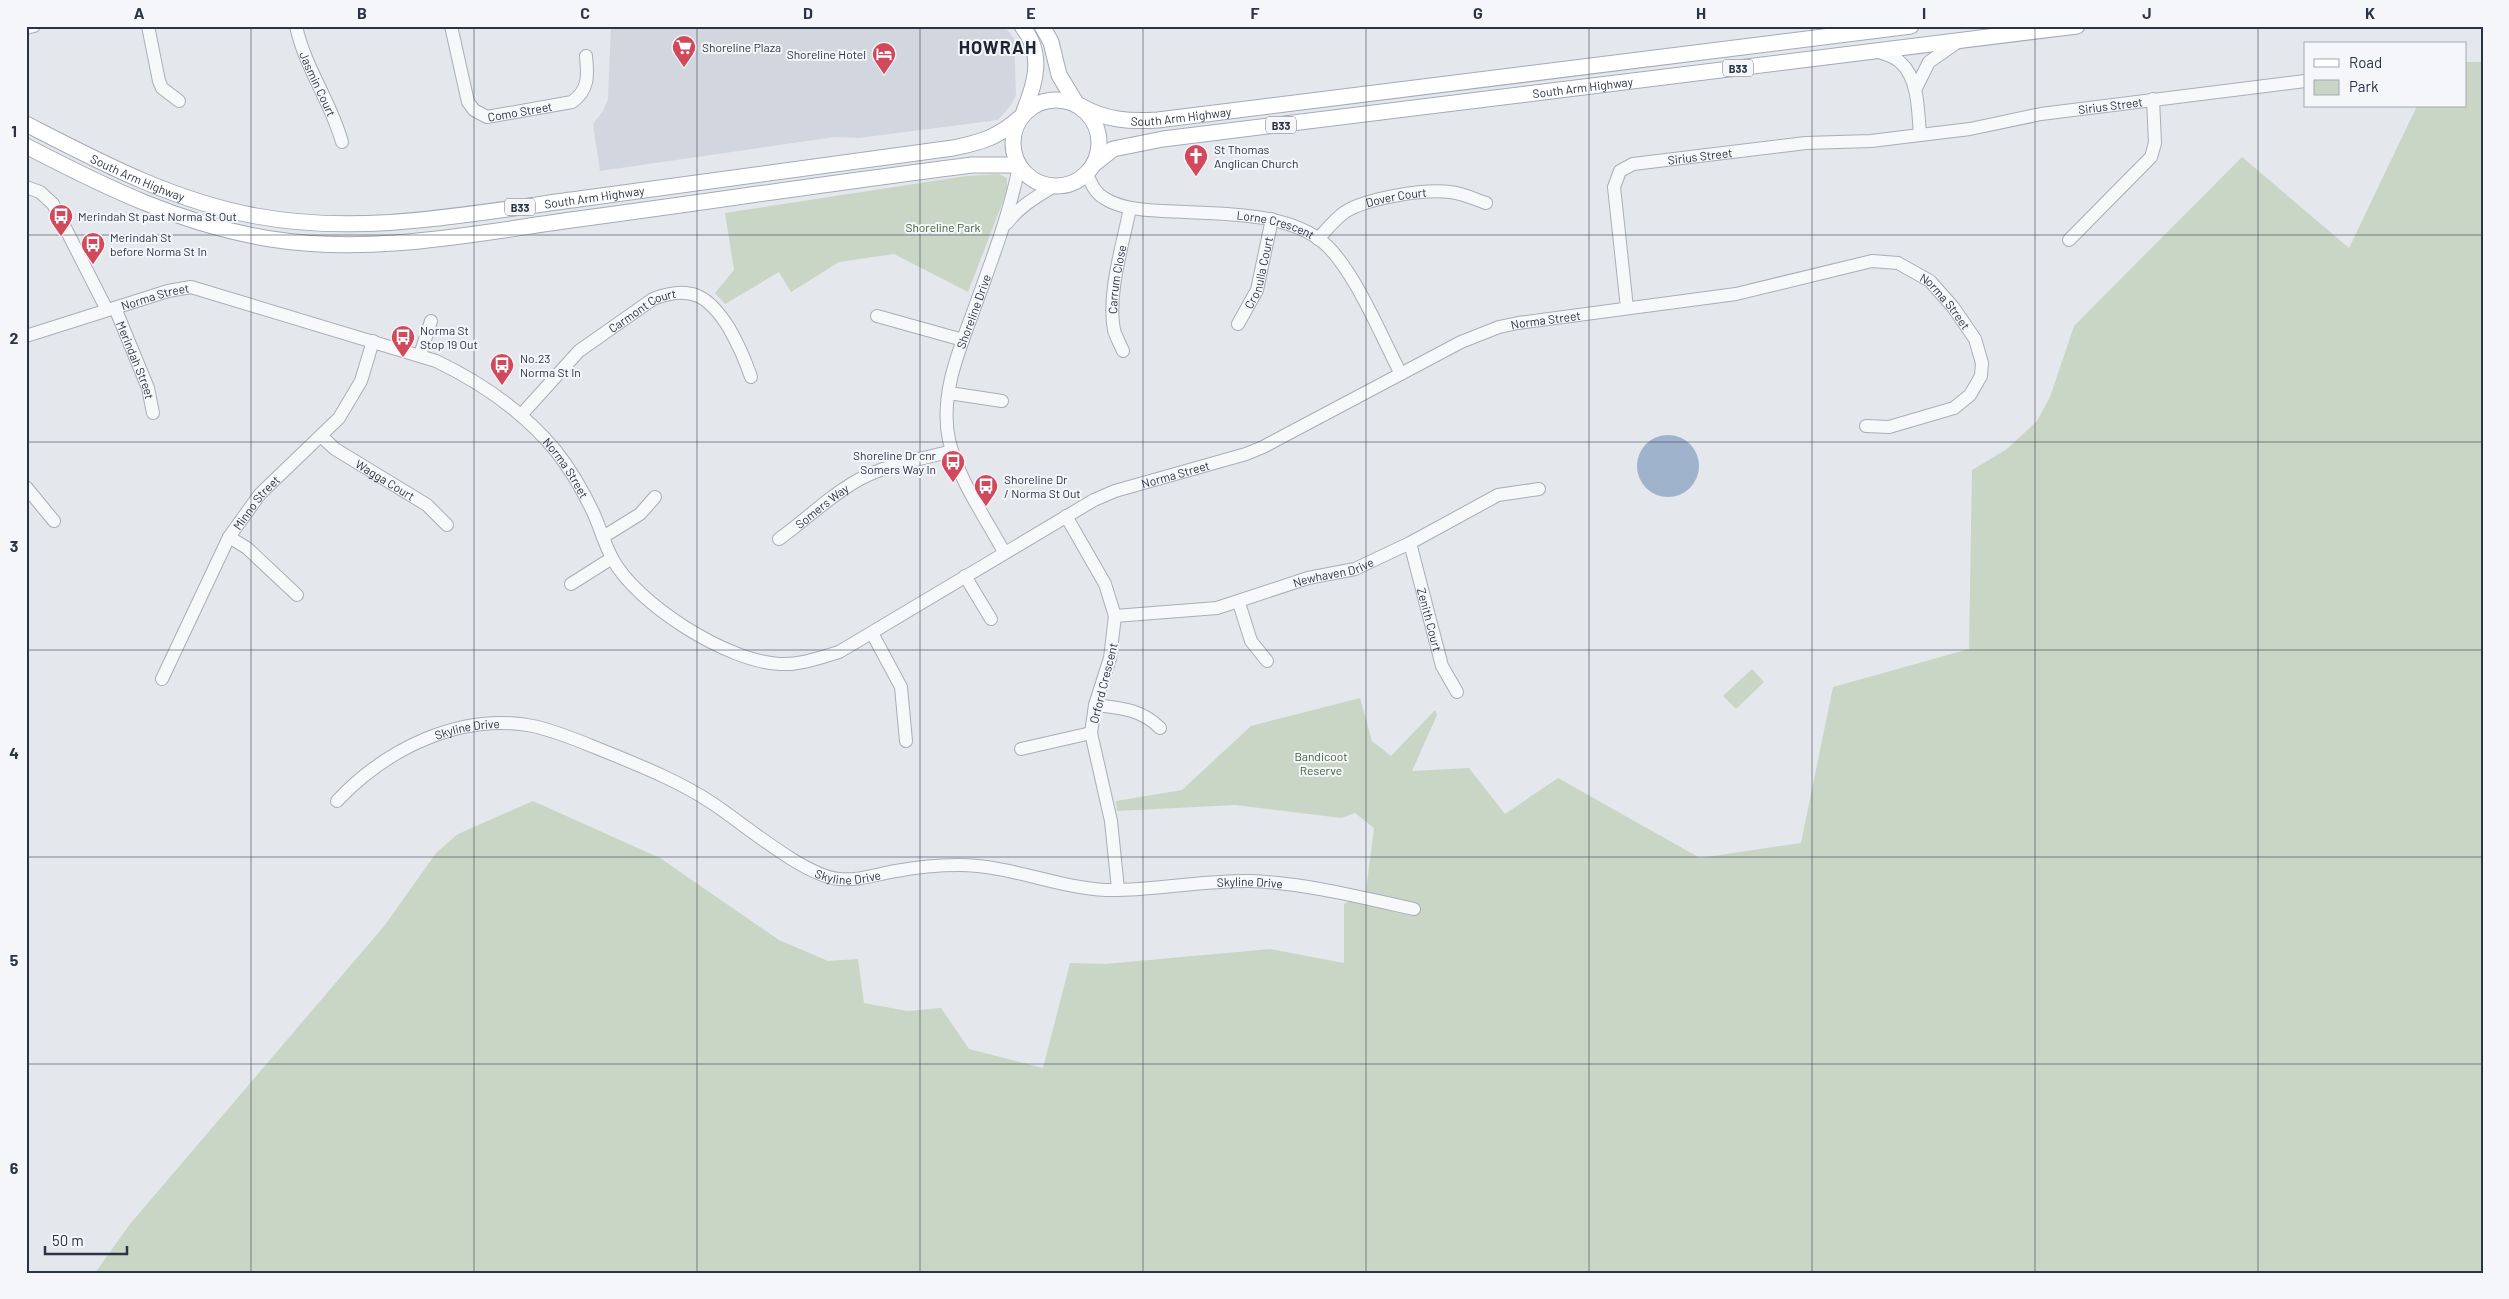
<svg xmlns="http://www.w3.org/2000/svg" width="2509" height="1299" font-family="Barlow,sans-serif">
  <rect width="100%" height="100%" fill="#e4e7ec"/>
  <polygon fill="#d2d6de" points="611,26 1004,26 1014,38 1016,95 1011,105 998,120 859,138 834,137 600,171 593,124 603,111 608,99"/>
  <g fill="#c9d6c5">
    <polygon points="2465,62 2483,62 2483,1273 95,1273 130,1224 385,925 436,853 458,834 533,801 660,858 779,940 828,961 858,959 864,1003 907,1011 941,1008 969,1049 1043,1068 1070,963 1105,964 1270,949 1344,963 1344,904 1366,891 1374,828 1355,813 1341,818 1235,805 1117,811 1116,801 1182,790 1251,726 1360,698 1372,741 1391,756 1435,710 1437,715 1412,771 1469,768 1505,814 1558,778 1700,858 1801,843 1833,687 1969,649 1972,470 2007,449 2037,421 2050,397 2074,326 2242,157 2349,248 2417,106 2465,106"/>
    <polygon points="999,174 1007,178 1007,191 968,292 894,254 839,262 791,292 779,272 725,304 715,293 734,270 725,213 966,176"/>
    <polygon points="1752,669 1764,682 1736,709 1723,696"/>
  </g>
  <circle fill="#9fb4cc" cx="1668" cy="466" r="31"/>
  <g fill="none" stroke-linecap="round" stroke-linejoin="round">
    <g stroke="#a9aeb7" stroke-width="14">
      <g id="minor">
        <polyline points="148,26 159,81 162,88 179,101"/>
        <path id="s1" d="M296,26C305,68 331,102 342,142"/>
        <path id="s2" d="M451,26L468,102L474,110L487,117L572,102C589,90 588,75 586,56"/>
        <polyline points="26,28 34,26"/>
        <path d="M1876,51C1884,54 1895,56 1901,63C1919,79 1918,113 1920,135"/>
        <polyline points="1915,90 1929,62 1959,41"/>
        <path id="s3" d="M1087,174C1091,183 1095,193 1104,198C1121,209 1144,210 1163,211C1212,214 1286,210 1324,243C1354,269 1382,338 1401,374"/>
        <polyline points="26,187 40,192 53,204 107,310"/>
        <path d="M1007,223C1020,206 1036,197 1054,186"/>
        <path id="s4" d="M1318,239C1327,229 1335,219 1345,212C1367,198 1423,189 1450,192C1462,193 1474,199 1486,203"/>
        <polyline points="2069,240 2151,157 2155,143 2153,99"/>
        <path id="s5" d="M115,308L148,388L153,413"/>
        <path id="s6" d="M1627,308L1614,187L1620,171L1633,164L1806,143L1871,141L1920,135L1970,129L2041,114L2305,81"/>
        <polyline points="877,316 963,340"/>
        <path id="s7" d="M1238,324L1257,290L1272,219"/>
        <path id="s8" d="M26,336L168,291L191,287L436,361C482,383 523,411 556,451C571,470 583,491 593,512C600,527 604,543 612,558C636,604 728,662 780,664C800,665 819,658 839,652L1094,500L1115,491L1246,454L1263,447L1461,342L1499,327L1518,323L1736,294L1872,261L1898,263L1930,281L1953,307L1975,339L1982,363L1981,376L1970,395L1954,408L1889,427L1866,426"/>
        <path id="s9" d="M1123,351C1120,344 1116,337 1114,330C1107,294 1123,244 1130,208"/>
        <polyline points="420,355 431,321"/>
        <polyline points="949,393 1002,401"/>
        <path id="s10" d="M521,415L579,351L653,299C691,284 709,296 729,328C738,344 745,359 751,377"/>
        <path id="s11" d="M321,436L335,449L427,505L447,525"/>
        <polyline points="26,487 54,521"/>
        <polyline points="1066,516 1105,584 1115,616 1110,658 1095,705 1091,733 1111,821 1118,889"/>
        <polyline points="229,537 247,548 297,595"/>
        <polyline points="603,537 640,514 655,497"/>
        <path id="s12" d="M779,539C806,520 830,495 860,479C888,464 922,459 952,451"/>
        <path id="s13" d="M1410,543L1442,666L1457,692"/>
        <path id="s14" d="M1004,552C984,515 959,481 949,440C939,393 961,346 976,304C992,259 1010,213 1019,166"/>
        <polyline points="965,576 991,619"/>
        <polyline points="571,584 612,558"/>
        <polyline points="1239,603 1251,641 1267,661"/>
        <path id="s15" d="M1115,616L1217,608L1308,578L1355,569L1410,543L1498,495L1539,489"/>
        <polyline points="872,633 901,687 906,741"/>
        <path id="s16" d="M162,679L229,537L260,494L339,418L361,381L373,341"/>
        <path d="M1095,705C1121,708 1141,709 1160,728"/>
        <polyline points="1021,749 1091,733"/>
        <path id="s17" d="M337,801C386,749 460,712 533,726C561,732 588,745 614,755C648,769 682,783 712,803C744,824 804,876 839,879C859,881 877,874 896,871C917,867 938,865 959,865C1010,865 1058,888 1106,890C1154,891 1202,880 1250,881C1305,883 1360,897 1414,909"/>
      </g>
    </g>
    <g stroke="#a3abb8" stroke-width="17">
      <g id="major">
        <path d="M1022,26C1044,54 1036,82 1024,111"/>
        <polyline points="1042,26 1051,42 1059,75 1076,103"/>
        <circle cx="1056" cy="143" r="43"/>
        <path id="s18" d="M1079,105C1104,120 1129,122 1158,120L1911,26"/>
        <path id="s19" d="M26,124C100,162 173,201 256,216C363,236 472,213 579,199C704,181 829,165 953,148C983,142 998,137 1021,117"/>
        <path d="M26,146C105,187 182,225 271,239C370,255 472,234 571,220C705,202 838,182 972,165H1018"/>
        <path id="s20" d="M1094,164L1113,149L1163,139L2077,26"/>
      </g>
    </g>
    <use href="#minor" stroke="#f7f8fa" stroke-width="12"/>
    <use href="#major" stroke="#fff" stroke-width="15"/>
  </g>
  <path fill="none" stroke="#2b3445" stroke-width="1" stroke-opacity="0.55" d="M251,26V1273M474,26V1273M697,26V1273M920,26V1273M1143,26V1273M1366,26V1273M1589,26V1273M1812,26V1273M2035,26V1273M2258,26V1273M26,235H2483M26,442H2483M26,650H2483M26,857H2483M26,1064H2483"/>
  <defs>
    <g id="supermarket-pin" transform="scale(1.25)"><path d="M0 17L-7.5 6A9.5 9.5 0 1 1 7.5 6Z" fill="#d1495b" stroke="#f4f6f9"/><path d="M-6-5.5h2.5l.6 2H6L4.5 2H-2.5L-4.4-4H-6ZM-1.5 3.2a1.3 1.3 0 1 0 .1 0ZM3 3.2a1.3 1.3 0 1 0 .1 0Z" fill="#fff"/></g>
    <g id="hotel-pin" transform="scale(1.25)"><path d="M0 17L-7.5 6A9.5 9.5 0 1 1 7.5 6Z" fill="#d1495b" stroke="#f4f6f9"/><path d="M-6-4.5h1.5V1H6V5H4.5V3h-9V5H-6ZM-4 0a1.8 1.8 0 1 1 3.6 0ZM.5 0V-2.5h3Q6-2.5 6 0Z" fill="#fff"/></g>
    <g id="church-pin" transform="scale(1.25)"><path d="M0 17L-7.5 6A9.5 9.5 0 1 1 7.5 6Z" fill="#d1495b" stroke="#f4f6f9"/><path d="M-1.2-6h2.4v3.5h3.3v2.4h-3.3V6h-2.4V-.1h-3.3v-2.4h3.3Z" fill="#fff"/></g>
    <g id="bus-pin" transform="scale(1.25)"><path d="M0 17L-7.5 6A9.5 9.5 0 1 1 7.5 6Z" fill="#d1495b" stroke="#f4f6f9"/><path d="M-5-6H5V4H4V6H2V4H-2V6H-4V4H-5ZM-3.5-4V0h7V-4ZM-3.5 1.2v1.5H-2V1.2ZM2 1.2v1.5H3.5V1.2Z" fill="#fff"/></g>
  </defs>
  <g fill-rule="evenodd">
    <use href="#supermarket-pin" x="684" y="47"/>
    <use href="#hotel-pin" x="884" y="54"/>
    <use href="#church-pin" x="1196" y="156"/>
    <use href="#bus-pin" x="61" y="216"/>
    <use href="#bus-pin" x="93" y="244"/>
    <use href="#bus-pin" x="403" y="337"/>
    <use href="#bus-pin" x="502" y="365"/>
    <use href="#bus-pin" x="953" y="462"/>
    <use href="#bus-pin" x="986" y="486"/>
  </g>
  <g text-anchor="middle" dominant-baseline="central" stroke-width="4" stroke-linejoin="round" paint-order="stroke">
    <g fill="#f4f6f9" stroke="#676e7b" stroke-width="1">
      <rect x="1723" y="59.5" width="30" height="17" rx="4"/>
      <rect x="1266" y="116.5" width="30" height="17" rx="4"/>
      <rect x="505" y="198.5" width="30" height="17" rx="4"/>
    </g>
    <g font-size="11" font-weight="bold" fill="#2b3445">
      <text x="1738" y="68">B33</text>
      <text x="1281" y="125">B33</text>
      <text x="520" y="207">B33</text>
    </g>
    <g font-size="12" fill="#2b3445" stroke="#f4f6f9" text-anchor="start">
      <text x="702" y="47">Shoreline Plaza</text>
      <text x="866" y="54" text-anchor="end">Shoreline Hotel</text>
      <text x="1214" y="149">St Thomas<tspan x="1214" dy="14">Anglican Church</tspan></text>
      <text x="78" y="216">Merindah St past Norma St Out</text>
      <text x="110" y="237">Merindah St<tspan x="110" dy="14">before Norma St In</tspan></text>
      <text x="420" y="330">Norma St<tspan x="420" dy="14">Stop 19 Out</tspan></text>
      <text x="520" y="358">No.23<tspan x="520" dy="14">Norma St In</tspan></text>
      <text x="936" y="455" text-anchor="end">Shoreline Dr cnr<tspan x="936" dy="14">Somers Way In</tspan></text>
      <text x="1004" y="479">Shoreline Dr<tspan x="1004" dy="14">/ Norma St Out</tspan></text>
    </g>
    <g font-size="12" fill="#2b3445" stroke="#f4f6f9">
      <text stroke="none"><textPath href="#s1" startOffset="62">Jasmin Court</textPath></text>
      <text stroke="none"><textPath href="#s20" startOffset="498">South Arm Highway</textPath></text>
      <text stroke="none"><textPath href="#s6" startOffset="635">Sirius Street</textPath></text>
      <text stroke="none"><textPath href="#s2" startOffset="136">Como Street</textPath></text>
      <text stroke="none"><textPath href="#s18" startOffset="105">South Arm Highway</textPath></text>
      <text stroke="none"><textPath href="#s6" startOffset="221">Sirius Street</textPath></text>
      <text stroke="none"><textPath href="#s19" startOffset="124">South Arm Highway</textPath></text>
      <text stroke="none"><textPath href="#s19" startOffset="589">South Arm Highway</textPath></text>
      <text stroke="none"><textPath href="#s4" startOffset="92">Dover Court</textPath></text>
      <text stroke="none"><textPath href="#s3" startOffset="205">Lorne Crescent</textPath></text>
      <text stroke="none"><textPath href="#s7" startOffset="56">Cronulla Court</textPath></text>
      <text stroke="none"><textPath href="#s9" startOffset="74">Carrum Close</textPath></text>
      <text stroke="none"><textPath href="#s8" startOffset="135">Norma Street</textPath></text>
      <text stroke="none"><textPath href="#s8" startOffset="2172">Norma Street</textPath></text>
      <text stroke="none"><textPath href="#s14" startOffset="258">Shoreline Drive</textPath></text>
      <text stroke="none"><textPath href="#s10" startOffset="162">Carmont Court</textPath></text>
      <text stroke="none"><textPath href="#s8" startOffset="1752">Norma Street</textPath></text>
      <text stroke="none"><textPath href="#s5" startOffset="56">Merindah Street</textPath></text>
      <text stroke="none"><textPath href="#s8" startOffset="599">Norma Street</textPath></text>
      <text stroke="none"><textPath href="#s8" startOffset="1348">Norma Street</textPath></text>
      <text stroke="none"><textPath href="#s11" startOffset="78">Wagga Court</textPath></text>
      <text stroke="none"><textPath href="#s16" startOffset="201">Minno Street</textPath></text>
      <text stroke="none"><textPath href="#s12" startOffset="54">Somers Way</textPath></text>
      <text stroke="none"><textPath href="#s15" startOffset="224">Newhaven Drive</textPath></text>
      <text stroke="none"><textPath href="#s13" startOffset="79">Zenith Court</textPath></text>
      <text transform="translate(1103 683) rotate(-76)">Orford Crescent</text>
      <text stroke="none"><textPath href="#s17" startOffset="152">Skyline Drive</textPath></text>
      <text stroke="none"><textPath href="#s17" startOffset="572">Skyline Drive</textPath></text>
      <text stroke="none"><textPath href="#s17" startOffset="978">Skyline Drive</textPath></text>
    </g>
    <g font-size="12" fill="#3f6138" stroke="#f4f6f9">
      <text x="943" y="227">Shoreline Park</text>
      <text x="1321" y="756">Bandicoot<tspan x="1321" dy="14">Reserve</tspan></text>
    </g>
    <g font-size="18" font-weight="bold" letter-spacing="1" fill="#1d2536" stroke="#f4f6f9">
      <text x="998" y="47">HOWRAH</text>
    </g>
  </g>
  <rect width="2509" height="1299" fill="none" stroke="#f4f6f9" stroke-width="55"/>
  <rect x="2304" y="42" width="162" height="65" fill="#f4f6f9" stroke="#a4a8b1"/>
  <rect x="2314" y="59" width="25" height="8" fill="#ffffff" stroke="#a4a8b1"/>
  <text x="2349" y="68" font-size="15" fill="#2b3445">Road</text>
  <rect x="2314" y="80" width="25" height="15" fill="#c9d6c5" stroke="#a4a8b1"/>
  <text x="2349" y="92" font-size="15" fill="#2b3445">Park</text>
  <path d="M45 1246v8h82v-8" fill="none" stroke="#2b3445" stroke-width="2.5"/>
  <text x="52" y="1246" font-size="15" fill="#2b3445" stroke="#f4f6f9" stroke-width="4" paint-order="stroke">50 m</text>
  <rect x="28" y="28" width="2454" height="1244" fill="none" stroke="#2b3445" stroke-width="2"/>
  <g font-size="16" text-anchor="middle" font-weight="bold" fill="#2b3445">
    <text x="139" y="19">A</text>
    <text x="362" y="19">B</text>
    <text x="585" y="19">C</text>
    <text x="808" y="19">D</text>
    <text x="1031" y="19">E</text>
    <text x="1255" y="19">F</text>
    <text x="1478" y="19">G</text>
    <text x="1701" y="19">H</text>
    <text x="1924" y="19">I</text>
    <text x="2147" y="19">J</text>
    <text x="2370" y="19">K</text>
    <text x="14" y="137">1</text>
    <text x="14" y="344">2</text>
    <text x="14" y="552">3</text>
    <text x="14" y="759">4</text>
    <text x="14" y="966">5</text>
    <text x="14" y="1174">6</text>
  </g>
</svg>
